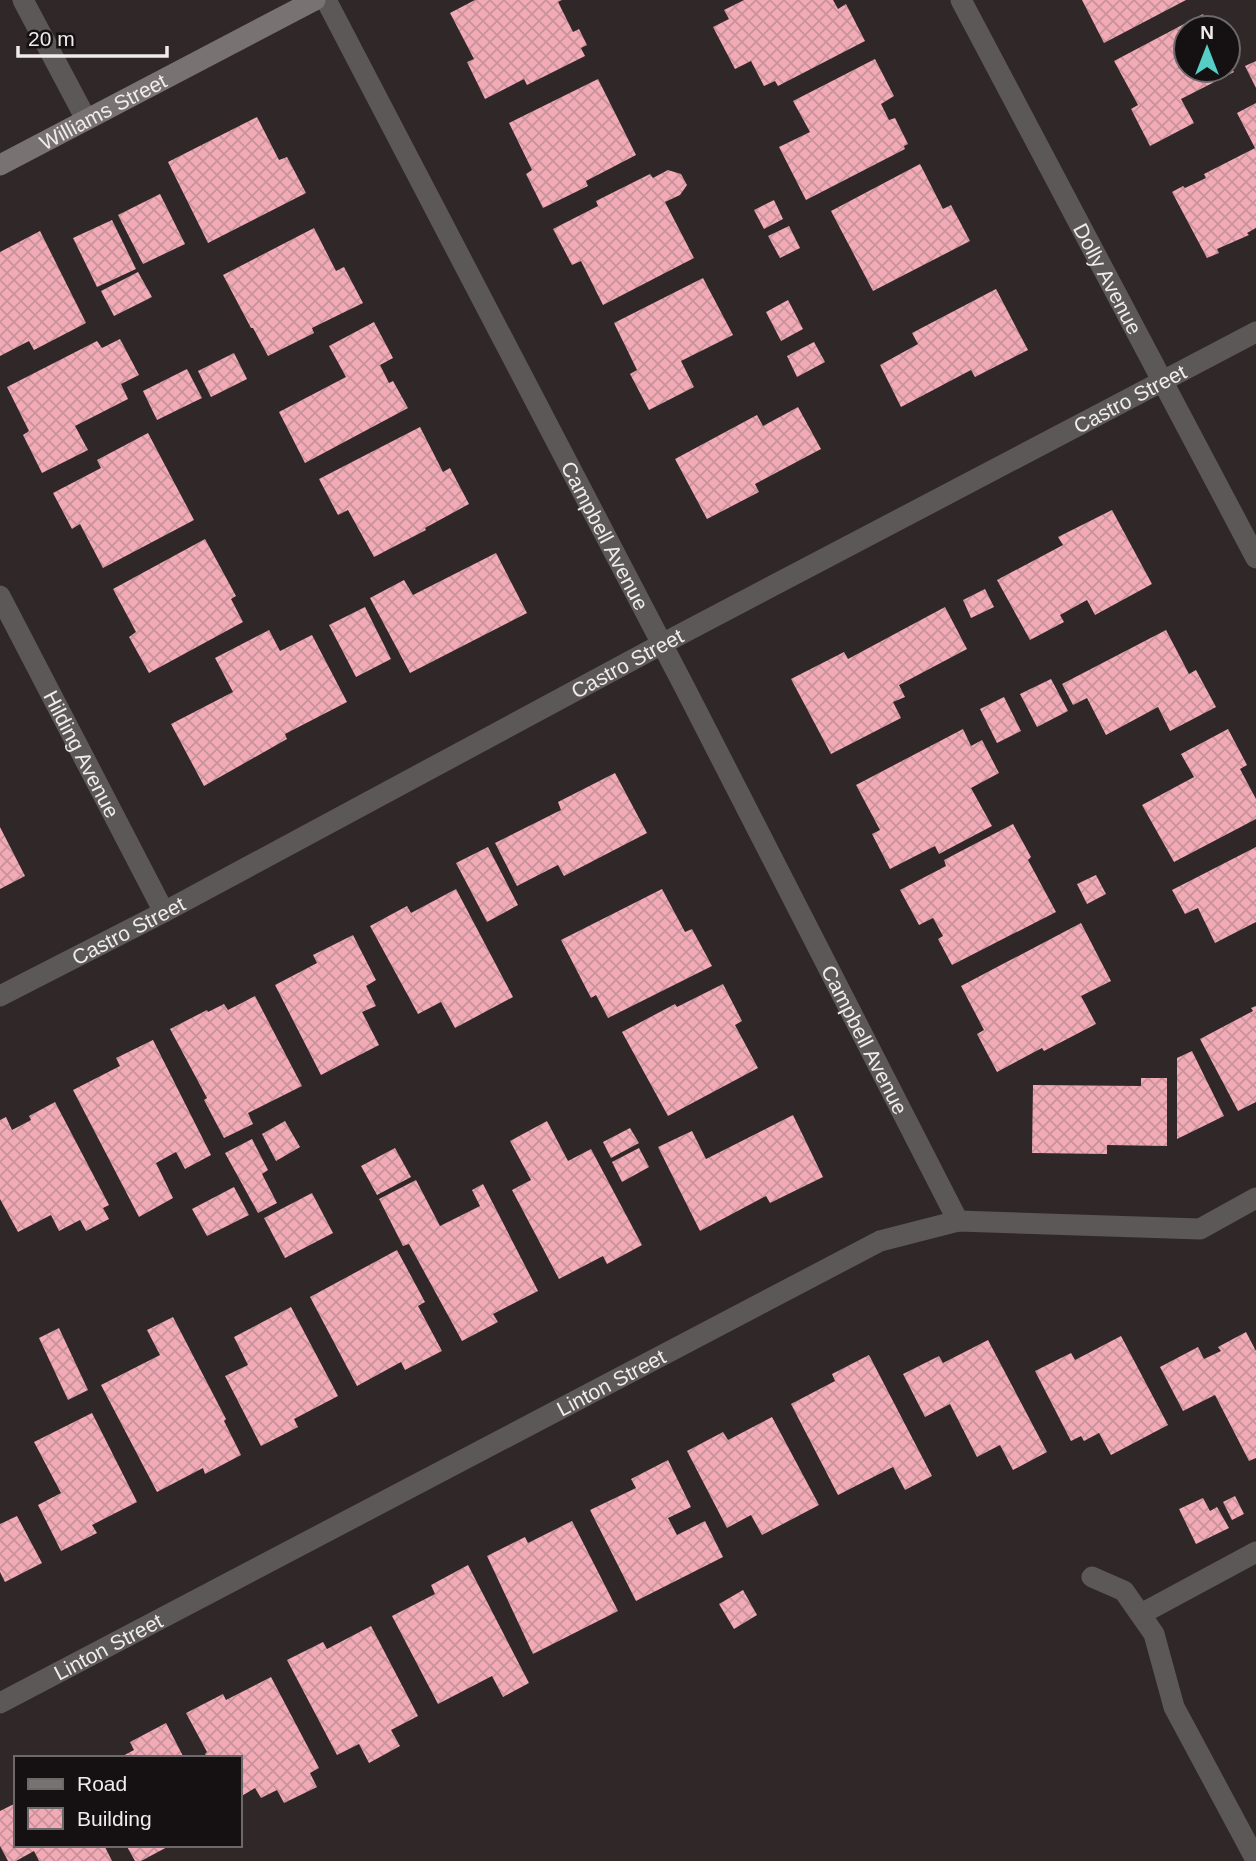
<svg xmlns="http://www.w3.org/2000/svg" width="1256" height="1861" font-family="Helvetica,sans-serif">
  <defs>
    <pattern id="building-cross-hatch" width="8" height="8" patternUnits="userSpaceOnUse" patternTransform="scale(1.75)"><rect width="8" height="8" fill="#f2abb6"/><path d="M0 0l8 8M0 8l8-8" fill="none" stroke="#c8929a"/></pattern>
  </defs>
  <rect width="100%" height="100%" fill="#2f2728"/>
  <g fill="url(#building-cross-hatch)">
    <polygon points="475,0 562,0 558,2 573,32 579,29 587,45 581,48 585,56 527,85 524,79 485,99 467,62 474,59 450,13"/>
    <polygon points="744,0 833,0 838,9 846,4 865,41 778,86 775,81 764,86 751,61 735,69 713,27 729,19 724,10"/>
    <polygon points="1082,0 1186,0 1104,43"/>
    <polygon points="1203,14 1210,28 1186,28 1186,70 1228,70 1228,61 1234,72 1181,99 1194,123 1150,146 1131,109 1138,105 1114,61"/>
    <polygon points="875,59 894,96 881,104 889,120 895,118 908,144 904,146 905,149 806,200 779,147 810,132 793,101"/>
    <polygon points="1256,61 1256,88 1245,66"/>
    <polygon points="598,79 636,155 586,181 588,186 543,208 526,174 532,170 509,123"/>
    <polygon points="1256,103 1256,228 1247,233 1249,235 1217,249 1219,253 1207,258 1172,192 1183,186 1185,188 1206,178 1204,174 1255,148 1237,113"/>
    <polygon points="257,117 279,160 287,157 306,193 208,243 168,162"/>
    <polygon points="920,164 943,209 951,205 970,241 873,291 831,211"/>
    <polygon points="668,170 681,174 687,185 680,195 665,202 694,258 603,305 581,261 572,265 553,229 598,206 596,201 650,174 653,178"/>
    <polygon points="160,194 185,244 143,264 118,215"/>
    <polygon points="774,200 783,219 764,229 754,210"/>
    <polygon points="112,220 136,269 97,287 73,238"/>
    <polygon points="789,226 800,248 780,258 768,236"/>
    <polygon points="314,228 336,271 344,267 363,303 312,328 314,333 268,356 253,328 251,328 223,275"/>
    <polygon points="40,231 86,323 34,350 29,341 0,356 0,252"/>
    <polygon points="138,272 152,297 114,316 101,291"/>
    <polygon points="703,278 733,335 681,361 694,387 649,410 630,374 637,370 614,323"/>
    <polygon points="996,289 1028,350 975,377 971,370 901,407 880,365 918,344 912,333"/>
    <polygon points="788,300 803,329 781,341 766,312"/>
    <polygon points="374,322 393,358 380,365 389,383 393,381 408,408 305,463 279,412 346,377 329,346"/>
    <polygon points="120,339 139,375 121,384 128,399 75,426 88,450 42,473 23,435 29,431 7,387 97,341 102,348"/>
    <polygon points="814,342 825,362 797,377 787,356"/>
    <polygon points="234,353 247,379 211,397 198,371"/>
    <polygon points="187,369 202,398 157,420 143,391"/>
    <polygon points="798,407 821,449 755,484 759,492 707,519 675,459 757,415 763,426"/>
    <polygon points="420,427 443,472 450,468 469,504 425,528 426,530 374,557 348,510 338,515 319,479"/>
    <polygon points="148,433 194,520 103,568 80,524 72,529 53,493 101,468 97,460"/>
    <polygon points="1112,510 1152,584 1095,615 1087,600 1060,615 1064,622 1030,640 997,580 1063,545 1058,537"/>
    <polygon points="205,539 236,596 231,599 243,622 149,673 129,637 136,632 113,589"/>
    <polygon points="496,553 527,613 410,673 370,598 404,580 413,595"/>
    <polygon points="985,589 994,607 971,618 963,600"/>
    <polygon points="365,607 391,659 356,677 329,625"/>
    <polygon points="945,607 967,649 899,685 905,697 893,702 901,718 831,754 791,679 844,652 848,659"/>
    <polygon points="269,630 280,651 312,635 347,702 285,734 287,739 204,786 171,724 233,692 215,658"/>
    <polygon points="1166,630 1189,674 1196,670 1216,707 1170,731 1158,707 1106,735 1087,698 1073,705 1062,684"/>
    <polygon points="1051,679 1068,711 1037,727 1020,694"/>
    <polygon points="1004,697 1021,731 997,743 980,709"/>
    <polygon points="963,729 971,746 982,740 999,773 971,788 992,826 939,854 935,846 890,869 872,834 880,830 856,785"/>
    <polygon points="1228,729 1247,765 1240,769 1256,799 1256,819 1174,862 1142,805 1194,777 1181,754"/>
    <polygon points="615,773 647,833 564,876 558,865 517,886 495,843 561,810 558,802"/>
    <polygon points="1013,824 1031,857 1028,860 1056,912 952,965 938,939 943,936 933,918 919,925 900,890 946,866 944,860"/>
    <polygon points="0,827 25,876 0,889"/>
    <polygon points="488,847 518,905 487,922 456,863"/>
    <polygon points="1256,847 1256,922 1215,943 1198,908 1185,914 1172,890"/>
    <polygon points="1096,875 1106,894 1087,904 1077,884"/>
    <polygon points="456,889 513,997 455,1028 441,1002 418,1014 370,926 407,906 411,913"/>
    <polygon points="662,889 685,932 692,929 712,966 608,1018 596,995 591,998 561,940"/>
    <polygon points="1081,923 1111,981 1081,996 1096,1024 1044,1051 1042,1048 997,1072 977,1034 984,1030 961,986"/>
    <polygon points="353,935 376,980 366,986 376,1006 362,1012 379,1045 321,1075 275,985 317,963 313,955"/>
    <polygon points="723,984 742,1021 735,1025 758,1068 668,1116 622,1032 675,1004 677,1007"/>
    <polygon points="255,996 302,1086 248,1113 253,1124 224,1138 204,1100 207,1098 170,1029 207,1010 208,1012 224,1004 228,1010"/>
    <polygon points="1256,1006 1256,1102 1238,1111 1200,1039 1253,1011 1251,1008"/>
    <polygon points="153,1040 211,1155 185,1169 176,1152 156,1163 173,1198 139,1217 73,1090 120,1066 116,1058"/>
    <polygon points="1192,1051 1224,1116 1177,1139 1177,1058"/>
    <polygon points="1141,1078 1167,1078 1167,1146 1107,1145 1107,1154 1032,1153 1033,1085 1141,1086"/>
    <polygon points="55,1102 109,1205 103,1208 109,1219 86,1231 80,1220 59,1231 51,1215 18,1232 0,1199 0,1120 6,1117 12,1130 31,1120 29,1116"/>
    <polygon points="793,1115 823,1177 770,1203 766,1196 700,1231 658,1147 692,1131 706,1159"/>
    <polygon points="285,1121 300,1147 276,1161 262,1134"/>
    <polygon points="547,1121 568,1161 591,1149 642,1245 607,1264 603,1256 559,1279 512,1190 531,1180 510,1141"/>
    <polygon points="630,1128 639,1143 611,1158 603,1142"/>
    <polygon points="252,1139 268,1170 262,1174 277,1203 258,1213 225,1153"/>
    <polygon points="395,1148 411,1177 377,1195 361,1166"/>
    <polygon points="639,1148 649,1167 622,1182 612,1162"/>
    <polygon points="416,1180 440,1226 480,1206 472,1190 483,1184 538,1291 493,1314 498,1322 462,1341 409,1244 403,1246 379,1199"/>
    <polygon points="234,1187 249,1215 207,1236 192,1209"/>
    <polygon points="312,1193 333,1233 285,1258 264,1218"/>
    <polygon points="397,1250 425,1302 418,1306 442,1351 405,1370 401,1362 357,1386 310,1297"/>
    <polygon points="291,1307 338,1396 294,1419 298,1427 261,1446 225,1376 248,1365 234,1337"/>
    <polygon points="173,1317 226,1419 224,1421 241,1455 205,1474 203,1468 157,1492 101,1385 160,1355 147,1330"/>
    <polygon points="59,1328 88,1390 68,1400 39,1338"/>
    <polygon points="1246,1332 1256,1351 1256,1458 1249,1461 1215,1395 1183,1411 1160,1367 1198,1347 1204,1359 1221,1351 1218,1347"/>
    <polygon points="1121,1336 1168,1425 1111,1455 1099,1433 1084,1441 1081,1436 1071,1441 1035,1371 1071,1353 1075,1360"/>
    <polygon points="988,1340 1047,1452 1013,1470 1000,1445 977,1457 950,1404 925,1417 903,1374 939,1356 943,1363"/>
    <polygon points="869,1355 932,1476 905,1490 893,1467 838,1495 791,1404 835,1381 832,1374"/>
    <polygon points="92,1413 137,1502 92,1525 97,1533 61,1551 38,1505 61,1493 34,1442"/>
    <polygon points="772,1417 819,1505 762,1535 751,1515 727,1528 687,1451 723,1432 728,1440"/>
    <polygon points="668,1460 691,1507 668,1518 677,1535 705,1521 723,1557 636,1601 590,1510 636,1488 631,1479"/>
    <polygon points="1235,1496 1244,1514 1232,1520 1223,1502"/>
    <polygon points="1203,1498 1210,1511 1217,1507 1229,1528 1196,1544 1179,1509"/>
    <polygon points="17,1516 42,1563 5,1582 0,1572 0,1524"/>
    <polygon points="572,1521 618,1611 533,1654 487,1556 525,1537 528,1543"/>
    <polygon points="468,1565 529,1683 503,1697 492,1676 438,1704 392,1616 435,1594 431,1585"/>
    <polygon points="743,1590 757,1615 734,1629 719,1604"/>
    <polygon points="371,1626 418,1716 391,1730 400,1746 369,1763 359,1744 337,1755 287,1660 323,1642 327,1649"/>
    <polygon points="271,1677 319,1768 310,1773 317,1787 284,1803 277,1790 261,1798 255,1788 240,1797 240,1758 207,1758 205,1754 207,1752 186,1713 223,1694 226,1700"/>
    <polygon points="166,1723 184,1758 119,1758 134,1750 130,1742"/>
    <polygon points="16,1803 16,1845 104,1845 112,1861 39,1861 34,1851 16,1861 8,1861 0,1846 0,1811"/>
    <polygon points="126,1845 171,1845 141,1861 135,1861"/>
  </g>
  <g fill="none" stroke-linecap="round" stroke-linejoin="round">
    <g stroke="#5c5858" stroke-width="21">
      <polyline points="23,0 86,119"/>
      <polyline points="1092,1577 1124,1591 1154,1634 1174,1707 1256,1860"/>
      <polyline points="1141,1614 1256,1552"/>
    </g>
    <g stroke="#5c5858" stroke-width="21">
      <path id="s1" d="M326,0L685,688L958,1221"/>
      <path id="s2" d="M961,0L1256,558"/>
      <path id="s3" d="M0,596L164,912"/>
      <path id="s4" d="M0,996L164,912L662,644L1256,332"/>
      <path id="s5" d="M0,1703L880,1241L958,1221L1200,1229L1256,1198"/>
    </g>
    <path stroke="#787272" stroke-width="21" id="s6" d="M0,165L315,0"/>
  </g>
  <g text-anchor="middle" dominant-baseline="central" stroke-width="7" stroke-linejoin="round" paint-order="stroke">
    <g font-size="21" fill="#f0ebec" stroke="#151112">
      <text stroke="none"><textPath href="#s6" startOffset="116">Williams Street</textPath></text>
      <text stroke="none"><textPath href="#s2" startOffset="315">Dolly Avenue</textPath></text>
      <text stroke="none"><textPath href="#s4" startOffset="1278">Castro Street</textPath></text>
      <text stroke="none"><textPath href="#s1" startOffset="604">Campbell Avenue</textPath></text>
      <text stroke="none"><textPath href="#s4" startOffset="710">Castro Street</textPath></text>
      <text stroke="none"><textPath href="#s3" startOffset="178">Hilding Avenue</textPath></text>
      <text stroke="none"><textPath href="#s4" startOffset="144">Castro Street</textPath></text>
      <text stroke="none"><textPath href="#s1" startOffset="1171">Campbell Avenue</textPath></text>
      <text stroke="none"><textPath href="#s5" startOffset="690">Linton Street</textPath></text>
      <text stroke="none"><textPath href="#s5" startOffset="122">Linton Street</textPath></text>
    </g>
  </g>
  <rect x="14" y="1756" width="228" height="91" fill="#151112" stroke="#6d6869" stroke-width="2"/>
  <rect x="28" y="1779" width="35" height="10" fill="#787272" stroke="#6d6869" stroke-width="2"/>
  <text x="77" y="1791" font-size="21" fill="#f0ebec">Road</text>
  <rect x="28" y="1808" width="35" height="21" fill="url(#building-cross-hatch)" stroke="#6d6869" stroke-width="2"/>
  <text x="77" y="1826" font-size="21" fill="#f0ebec">Building</text>
  <g transform="translate(1207 49)"><circle r="33" fill="#151112" stroke="#6d6869" stroke-width="2"/>
  <path d="M0-5L12 26L0 18L-12 26Z" fill="#55cec5"/>
  <text y="-10" font-size="19" font-weight="bold" text-anchor="middle" fill="#f0ebec">N</text>
  </g>
  <path d="M18 46v10h149v-10" fill="none" stroke="#f0ebec" stroke-width="3.5"/>
  <text x="28" y="46" font-size="21" fill="#f0ebec" stroke="#151112" stroke-width="5" paint-order="stroke">20 m</text>
</svg>
